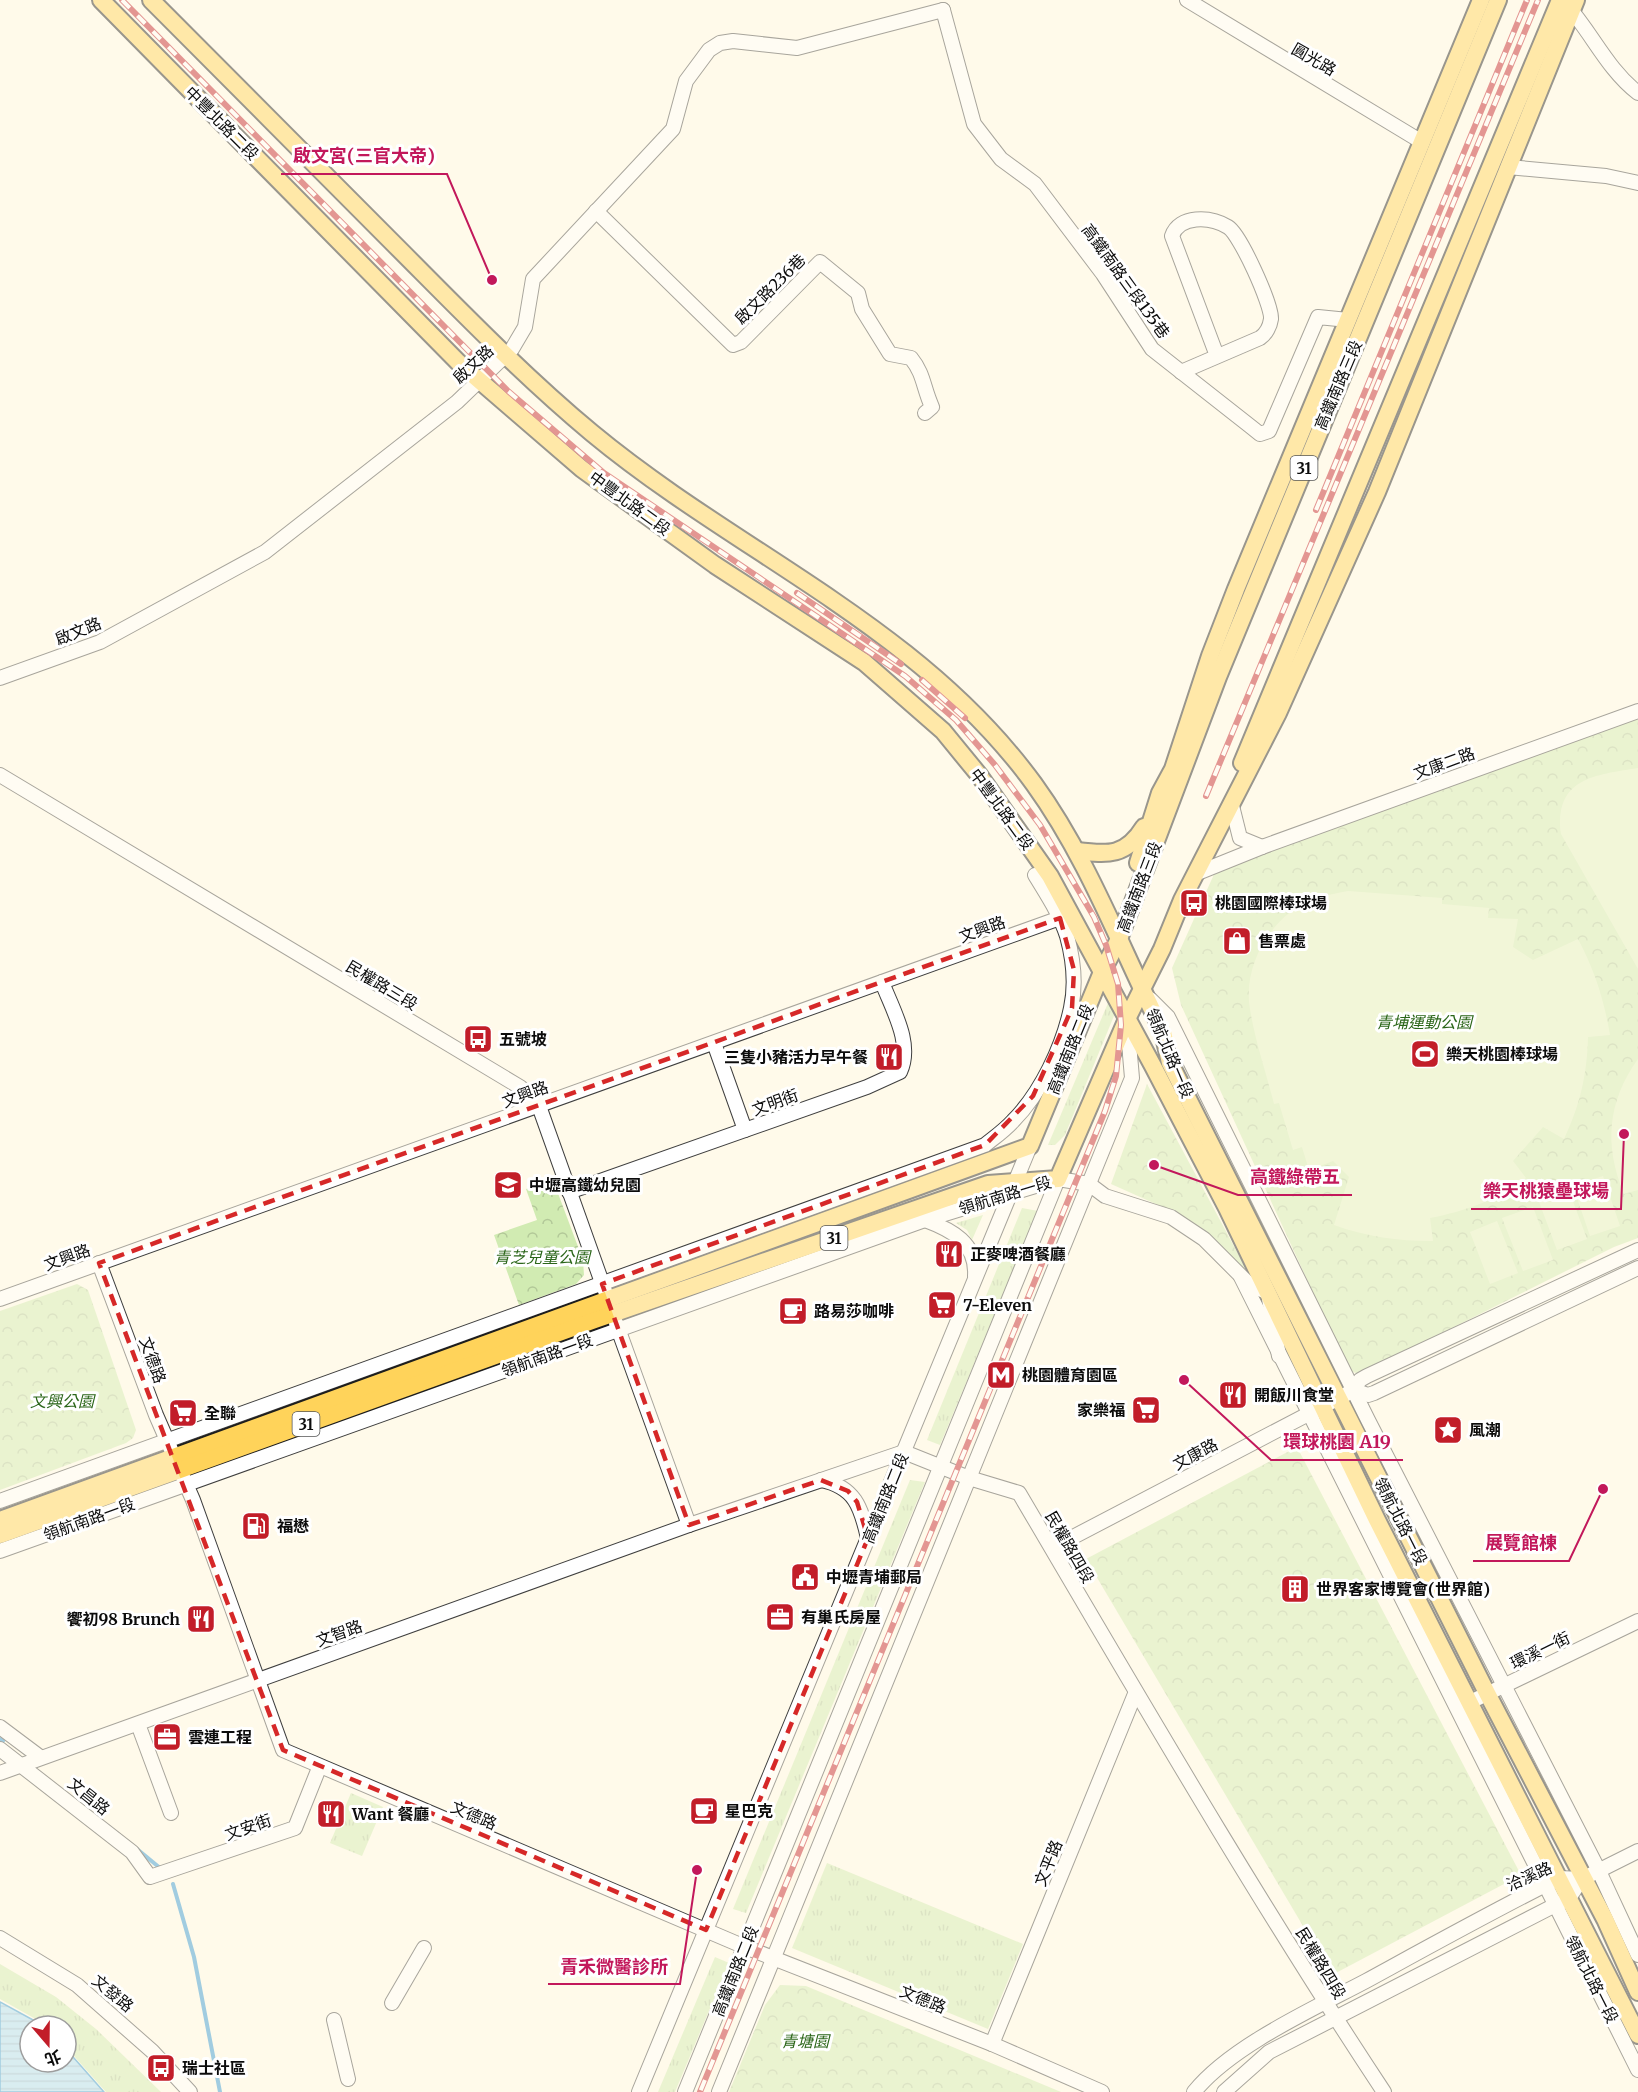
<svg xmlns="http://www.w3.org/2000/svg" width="1638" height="2092" font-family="Merriweather,'Noto Sans TC',serif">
  <defs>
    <pattern id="grass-tufts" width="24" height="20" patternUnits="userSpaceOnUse" patternTransform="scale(1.5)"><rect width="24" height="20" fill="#d1ebb2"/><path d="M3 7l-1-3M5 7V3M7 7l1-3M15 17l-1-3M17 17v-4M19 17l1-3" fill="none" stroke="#b2c898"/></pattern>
    <pattern id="park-crowns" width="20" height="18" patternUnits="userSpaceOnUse" patternTransform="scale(1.5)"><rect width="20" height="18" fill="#d1ebb2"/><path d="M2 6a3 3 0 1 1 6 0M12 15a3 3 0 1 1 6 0" fill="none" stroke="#b2c898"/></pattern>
    <pattern id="water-rules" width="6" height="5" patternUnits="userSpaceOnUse" patternTransform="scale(1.5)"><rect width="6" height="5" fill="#acdef9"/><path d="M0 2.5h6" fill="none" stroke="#93bdd4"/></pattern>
  </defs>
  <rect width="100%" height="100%" fill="#fffaea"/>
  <g fill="url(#grass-tufts)">
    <polygon points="1108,1003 1116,1011 1065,1135 1055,1145 1048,1145"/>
    <polygon points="1022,1208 1038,1211 940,1445 927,1440"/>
    <polygon points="983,1215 972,1240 967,1230 956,1223"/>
    <polygon points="910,1480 925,1482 746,1913 733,1909"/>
    <polygon points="351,1793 383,1807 362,1856 330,1843"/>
    <polygon points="827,1863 1023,1944 988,2029 792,1948"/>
    <polygon points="715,1957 729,1963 675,2092 658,2092"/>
    <polygon points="0,1964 56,1997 96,2029 161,2092 106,2092 66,2047 66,2026 48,2026 0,1999"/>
  </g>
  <g fill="url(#park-crowns)">
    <polygon points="1638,719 1638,1238 1614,1247 1360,1374 1349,1371 1181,1005 1172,968 1215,872 1428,791"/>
    <polygon points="1147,1084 1251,1278 1167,1209 1111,1184"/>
    <polygon points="553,1180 583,1260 584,1275 576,1284 519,1305 494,1235 537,1220 526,1189"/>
    <polygon points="77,1284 88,1290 136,1430 133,1438 126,1443 0,1490 0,1311"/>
    <polygon points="1297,1447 1521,1875 1332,1975 1086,1559"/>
    <polygon points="780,1985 806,1986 1061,2092 729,2092 765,2005"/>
  </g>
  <g fill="#e3f2c4">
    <path d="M1638,768V969L1561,834C1554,778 1595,775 1638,768Z"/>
    <path d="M1348,891L1442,898V904L1489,908L1488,918L1518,919L1513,947L1533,960L1578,939C1595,971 1604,1000 1610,1035L1588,1037C1587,1075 1580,1105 1564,1139L1543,1127L1513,1161L1526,1178C1496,1200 1466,1211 1430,1218L1433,1241C1397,1241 1368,1237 1334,1225L1349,1177L1333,1161L1309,1170L1302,1147L1293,1150L1279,1103L1274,1104C1266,1072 1255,1041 1250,1009C1242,964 1273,913 1316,898C1326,895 1338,893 1348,891Z"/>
    <path d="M1638,1059V1190L1624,1194C1604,1146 1607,1102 1638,1059Z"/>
    <polygon points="1603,1176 1620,1226 1590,1236 1573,1186"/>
    <polygon points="1568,1188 1587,1239 1557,1250 1538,1199"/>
    <polygon points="1533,1207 1553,1260 1523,1271 1502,1218"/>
    <polygon points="1497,1221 1518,1273 1490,1284 1470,1232"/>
  </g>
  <polygon fill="url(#water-rules)" stroke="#2f96d4" stroke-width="1.5" points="0,2002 44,2026 30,2026 30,2062 66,2062 66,2049 104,2092 0,2092"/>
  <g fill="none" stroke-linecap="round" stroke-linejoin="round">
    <g stroke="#2f96d4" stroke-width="4">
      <polyline points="0,1739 3,1741"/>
      <polyline points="137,1849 160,1868"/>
      <polyline points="173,1884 194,1957 220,2092"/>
    </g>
    <g stroke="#3f3f3f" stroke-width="16">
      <g id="minor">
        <polyline points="1187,0 1422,142"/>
        <path d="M1566,4C1592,33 1607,69 1638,93"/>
        <polyline points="943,10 974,124 1001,159 1035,184 1103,274 1152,349 1250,426 1260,434 1269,431 1318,317 1348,320"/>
        <polyline points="1508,167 1606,176 1638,183"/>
        <path d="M596,211L733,345L741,342L820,262L858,293L862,309L890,354L911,358C924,374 923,387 932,407L925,413"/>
        <path d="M1181,372L1260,338C1266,334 1270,326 1271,319C1272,305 1240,234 1228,227C1210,216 1179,215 1172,236L1217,356"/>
        <polyline points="0,678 100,642 265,552 457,402 512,349 525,327 533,279 673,129 686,81 709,50 720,43 733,41 797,48 943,10"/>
        <polyline points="0,775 520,1087 539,1106 605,1291"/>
        <polyline points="1232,806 1240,838 1262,847"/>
        <polyline points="1195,874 1262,847 1638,711"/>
        <polyline points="1150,999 1168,1017 1368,1420 1598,1869 1638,1955"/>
        <polyline points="714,1043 745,1130"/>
        <path d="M569,1192L867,1087L900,1072C913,1043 893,1011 882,982"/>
        <path d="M925,1220C952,1230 977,1243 975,1276"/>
        <polyline points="99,1263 156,1415 193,1500 283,1750 745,1947 992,2044 1102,2092"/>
        <polyline points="1241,1277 1638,2070"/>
        <polyline points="0,1299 1060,918"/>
        <polyline points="616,1323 689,1525"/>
        <polyline points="1354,1390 1368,1395 1374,1393 1638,1268"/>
        <path d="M821,1480C855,1487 861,1507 868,1538"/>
        <path d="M0,1501L985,1145C995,1137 1005,1130 1013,1121C1041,1093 1063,1046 1071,1008C1076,985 1073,958 1067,936C1060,914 1047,895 1035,875"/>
        <polyline points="1052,1548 1339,1398 1354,1390 1360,1380 1367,1376 1638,1250"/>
        <polyline points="0,1551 925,1220 1058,1179 1089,1184 1105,1196 1171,1217 1204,1239 1249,1284 1268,1293 1279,1356"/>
        <polyline points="1462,1706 1638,1621"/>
        <polyline points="138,1724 171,1813"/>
        <polyline points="0,1727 40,1757"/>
        <polyline points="0,1749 132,1852 150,1877 295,1828 319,1768"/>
        <path d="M0,1773L689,1525L904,1452L969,1478L1019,1493C1138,1695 1255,1897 1384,2092"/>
        <polyline points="0,1938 77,1985 152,2051 190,2092"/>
        <polyline points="392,2003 424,1948"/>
        <polyline points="334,2020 348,2079"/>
        <polyline points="992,2044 1135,1694"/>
        <polyline points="639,2092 1030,1146"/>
        <polyline points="685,2092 1058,1179"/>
        <polyline points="719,2092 1132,1078 1127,1020"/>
        <path d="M1194,2092C1231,2046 1313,2009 1366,1981C1430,1946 1493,1911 1559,1878L1582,1879"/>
        <polyline points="1224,2092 1269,2052 1569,1898 1582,1879 1638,1851"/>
      </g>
    </g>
    <g stroke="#1d1d1d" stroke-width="20">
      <g id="major">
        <polyline points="101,0 458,362 582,469 715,565 864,662 943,731 979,775 1050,876 1153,1066 1227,1208 1377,1520 1638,2035"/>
        <path d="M151,0C231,80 310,160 390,240C456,306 520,373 592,433C738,554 919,626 1034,784C1089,860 1121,949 1163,1032L1170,1063L1487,1693L1605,1919L1638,1992"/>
        <polyline points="1242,763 1560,0"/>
        <path d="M1077,851C1109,855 1126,856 1144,827"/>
        <polyline points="1138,863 1160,793 1173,769 1210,656 1236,589 1481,0"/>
        <polyline points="0,1520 1030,1146 1102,972 1119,939 1218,677 1498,0"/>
        <polyline points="0,1535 595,1320 988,1184 1058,1179 1127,1019 1162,949 1182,900 1278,713 1377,492 1576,0"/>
      </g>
    </g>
    <use href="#minor" stroke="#fff" stroke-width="14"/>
    <use href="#major" stroke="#ffd35a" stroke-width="16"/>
    <g stroke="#c21d29" stroke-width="6">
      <g id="rail">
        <polyline points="122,0 508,391 604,473 905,676 956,720 995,765 1040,825 1094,917 1106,945 1118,984 1121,1025 1116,1076 1105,1111 700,2092"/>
        <polyline points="1316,510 1527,0"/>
        <polyline points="797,593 901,664"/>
        <polyline points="922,680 965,718"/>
        <polyline points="1206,796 1538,0"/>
      </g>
    </g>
    <use href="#rail" stroke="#fff" stroke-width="4" stroke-dasharray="11" stroke-linecap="butt"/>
  </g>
  <path d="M0 0H1638V2092H0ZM1060,918L1074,970L1072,1008L1033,1096L985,1145L602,1284L689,1525L821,1480L848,1491L857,1502L868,1538L706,1930L283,1750L99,1263Z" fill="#fffaea" fill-opacity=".55" fill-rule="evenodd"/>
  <path fill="none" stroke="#d62828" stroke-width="4.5" stroke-dasharray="12 8" stroke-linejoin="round" d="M1060,918L1074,970L1072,1008L1033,1096L985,1145L602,1284L689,1525L821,1480L848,1491L857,1502L868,1538L706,1930L283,1750L99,1263Z"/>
  <defs>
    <g id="bus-square" transform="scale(1.5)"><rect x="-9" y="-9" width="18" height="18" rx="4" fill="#c21d29" stroke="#fff"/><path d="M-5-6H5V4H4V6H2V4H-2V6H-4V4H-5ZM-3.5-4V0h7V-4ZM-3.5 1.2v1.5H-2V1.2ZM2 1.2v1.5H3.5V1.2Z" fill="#fff"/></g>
    <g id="shop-square" transform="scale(1.5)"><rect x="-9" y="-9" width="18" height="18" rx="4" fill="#c21d29" stroke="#fff"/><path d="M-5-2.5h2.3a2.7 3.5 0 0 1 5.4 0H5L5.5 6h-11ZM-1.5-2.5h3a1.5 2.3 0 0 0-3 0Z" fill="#fff"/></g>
    <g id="stadium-square" transform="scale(1.5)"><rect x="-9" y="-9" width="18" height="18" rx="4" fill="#c21d29" stroke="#fff"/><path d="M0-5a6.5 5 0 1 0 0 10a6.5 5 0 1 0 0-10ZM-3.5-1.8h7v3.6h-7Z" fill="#fff"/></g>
    <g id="restaurant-square" transform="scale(1.5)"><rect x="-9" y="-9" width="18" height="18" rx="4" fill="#c21d29" stroke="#fff"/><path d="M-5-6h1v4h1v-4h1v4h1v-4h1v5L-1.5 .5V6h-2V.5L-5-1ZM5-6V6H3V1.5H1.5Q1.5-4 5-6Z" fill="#fff"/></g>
    <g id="school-square" transform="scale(1.5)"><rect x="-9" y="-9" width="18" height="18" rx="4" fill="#c21d29" stroke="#fff"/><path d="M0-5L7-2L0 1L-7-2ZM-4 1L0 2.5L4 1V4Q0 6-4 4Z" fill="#fff"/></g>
    <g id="supermarket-square" transform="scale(1.5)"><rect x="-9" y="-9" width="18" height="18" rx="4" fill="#c21d29" stroke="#fff"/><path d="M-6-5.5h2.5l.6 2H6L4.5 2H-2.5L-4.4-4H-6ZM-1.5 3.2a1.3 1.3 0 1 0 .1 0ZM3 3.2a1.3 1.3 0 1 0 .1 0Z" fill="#fff"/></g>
    <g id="cafe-square" transform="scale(1.5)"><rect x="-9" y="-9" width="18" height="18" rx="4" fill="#c21d29" stroke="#fff"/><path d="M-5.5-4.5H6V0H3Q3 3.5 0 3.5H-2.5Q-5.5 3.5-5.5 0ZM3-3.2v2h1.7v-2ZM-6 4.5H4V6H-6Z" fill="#fff"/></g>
    <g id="metro-square" transform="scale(1.5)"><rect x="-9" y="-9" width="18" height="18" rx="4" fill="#c21d29" stroke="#fff"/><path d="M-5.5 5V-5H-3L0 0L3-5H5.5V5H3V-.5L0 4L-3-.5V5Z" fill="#fff"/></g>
    <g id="sight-square" transform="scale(1.5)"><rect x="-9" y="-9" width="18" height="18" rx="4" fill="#c21d29" stroke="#fff"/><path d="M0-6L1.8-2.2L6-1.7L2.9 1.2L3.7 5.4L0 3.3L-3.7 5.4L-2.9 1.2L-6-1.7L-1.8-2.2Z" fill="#fff"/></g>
    <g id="fuel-square" transform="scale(1.5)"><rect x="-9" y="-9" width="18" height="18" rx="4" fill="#c21d29" stroke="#fff"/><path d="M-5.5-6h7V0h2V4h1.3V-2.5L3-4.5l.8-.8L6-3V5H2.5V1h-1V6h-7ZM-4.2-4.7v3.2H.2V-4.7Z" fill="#fff"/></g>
    <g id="civic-square" transform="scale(1.5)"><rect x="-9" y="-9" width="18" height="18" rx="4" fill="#c21d29" stroke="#fff"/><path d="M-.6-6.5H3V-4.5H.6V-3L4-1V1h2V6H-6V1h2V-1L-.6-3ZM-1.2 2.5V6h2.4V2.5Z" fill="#fff"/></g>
    <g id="building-square" transform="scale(1.5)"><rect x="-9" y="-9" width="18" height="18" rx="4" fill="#c21d29" stroke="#fff"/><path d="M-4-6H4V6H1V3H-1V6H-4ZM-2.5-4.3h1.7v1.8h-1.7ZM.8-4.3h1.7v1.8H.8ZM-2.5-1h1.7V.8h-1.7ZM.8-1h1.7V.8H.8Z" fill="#fff"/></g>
    <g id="office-square" transform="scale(1.5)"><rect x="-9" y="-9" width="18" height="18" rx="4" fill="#c21d29" stroke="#fff"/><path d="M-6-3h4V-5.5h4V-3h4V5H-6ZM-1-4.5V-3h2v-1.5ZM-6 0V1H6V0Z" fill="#fff"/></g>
  </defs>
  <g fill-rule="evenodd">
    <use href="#bus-square" x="1194" y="903"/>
    <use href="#shop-square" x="1237" y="941"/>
    <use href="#bus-square" x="478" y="1039"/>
    <use href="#stadium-square" x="1425" y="1054"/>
    <use href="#restaurant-square" x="889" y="1057"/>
    <use href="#school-square" x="508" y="1185"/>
    <use href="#restaurant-square" x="949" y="1254"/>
    <use href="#supermarket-square" x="942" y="1305"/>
    <use href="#cafe-square" x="793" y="1311"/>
    <use href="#metro-square" x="1001" y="1375"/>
    <use href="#restaurant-square" x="1233" y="1395"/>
    <use href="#supermarket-square" x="1146" y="1410"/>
    <use href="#supermarket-square" x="183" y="1413"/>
    <use href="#sight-square" x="1448" y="1430"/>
    <use href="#fuel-square" x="256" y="1526"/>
    <use href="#civic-square" x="805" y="1577"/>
    <use href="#building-square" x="1295" y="1589"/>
    <use href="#office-square" x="780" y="1617"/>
    <use href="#restaurant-square" x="201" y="1619"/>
    <use href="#office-square" x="167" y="1737"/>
    <use href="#cafe-square" x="704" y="1811"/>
    <use href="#restaurant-square" x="331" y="1814"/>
    <use href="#bus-square" x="161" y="2068"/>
  </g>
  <g text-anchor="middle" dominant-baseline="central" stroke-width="6" stroke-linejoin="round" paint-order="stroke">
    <g fill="#fff" stroke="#555" stroke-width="1.5">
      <rect x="1290.5" y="456" width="27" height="24" rx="4.5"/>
      <rect x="820.5" y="1226" width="27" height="24" rx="4.5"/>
      <rect x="292.5" y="1412" width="27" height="24" rx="4.5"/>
    </g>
    <g font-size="15" font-weight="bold" fill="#0c0c0c">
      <text x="1304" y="468">31</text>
      <text x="834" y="1238">31</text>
      <text x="306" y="1424">31</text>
    </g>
    <g font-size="16" fill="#0c0c0c" stroke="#fff">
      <text transform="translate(1314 59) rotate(30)">圓光路</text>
      <text transform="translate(222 123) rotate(45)">中豐北路二段</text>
      <text transform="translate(1126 281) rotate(54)">高鐵南路三段135巷</text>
      <text transform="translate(770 289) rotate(-45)">啟文路236巷</text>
      <text transform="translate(473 364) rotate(-43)">啟文路</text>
      <text transform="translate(1338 385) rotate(-67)">高鐵南路三段</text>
      <text transform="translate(630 503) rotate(36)">中豐北路二段</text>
      <text transform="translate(78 631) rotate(-22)">啟文路</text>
      <text transform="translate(1444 763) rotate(-20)">文康二路</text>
      <text transform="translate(1002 809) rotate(54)">中豐北路二段</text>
      <text transform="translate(1139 887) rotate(-69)">高鐵南路三段</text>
      <text transform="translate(982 929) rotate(-20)">文興路</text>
      <text transform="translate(382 985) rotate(31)">民權路三段</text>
      <text transform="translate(1070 1049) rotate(-68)">高鐵南路二段</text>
      <text transform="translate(1170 1053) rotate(67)">領航北路一段</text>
      <text transform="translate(525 1094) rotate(-20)">文興路</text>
      <text transform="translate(775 1102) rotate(-20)">文明街</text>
      <text transform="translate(1005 1195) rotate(-17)">領航南路一段</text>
      <text transform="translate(67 1257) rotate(-20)">文興路</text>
      <text transform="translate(547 1355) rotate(-20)">領航南路一段</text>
      <text transform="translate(153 1360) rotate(70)">文德路</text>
      <text transform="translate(1195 1454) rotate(-28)">文康路</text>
      <text transform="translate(885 1498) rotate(-68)">高鐵南路二段</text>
      <text transform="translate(89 1519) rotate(-20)">領航南路一段</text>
      <text transform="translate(1401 1521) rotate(63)">領航北路一段</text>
      <text transform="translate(1070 1547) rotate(60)">民權路四段</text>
      <text transform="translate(339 1633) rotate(-20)">文智路</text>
      <text transform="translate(1540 1650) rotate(-26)">環溪一街</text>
      <text transform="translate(89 1796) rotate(39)">文昌路</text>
      <text transform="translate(474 1815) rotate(23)">文德路</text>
      <text transform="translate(248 1827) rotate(-19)">文安街</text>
      <text transform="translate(1048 1863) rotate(-68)">文平路</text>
      <text transform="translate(1529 1876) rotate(-24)">洽溪路</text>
      <text transform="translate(1321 1963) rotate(59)">民權路四段</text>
      <text transform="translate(735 1971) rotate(-68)">高鐵南路二段</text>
      <text transform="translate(1592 1979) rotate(63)">領航北路一段</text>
      <text transform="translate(113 1993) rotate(40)">文發路</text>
      <text transform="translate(923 1999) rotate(22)">文德路</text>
    </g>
    <g font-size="16" font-weight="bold" fill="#0c0c0c" stroke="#fff" text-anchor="start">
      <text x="1215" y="903">桃園國際棒球場</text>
      <text x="1258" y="941">售票處</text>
      <text x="499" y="1039">五號坡</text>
      <text x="1446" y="1054">樂天桃園棒球場</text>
      <text x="868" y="1057" text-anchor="end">三隻小豬活力早午餐</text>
      <text x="529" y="1185">中壢高鐵幼兒園</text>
      <text x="970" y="1254">正麥啤酒餐廳</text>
      <text x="963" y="1305">7-Eleven</text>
      <text x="814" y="1311">路易莎咖啡</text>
      <text x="1022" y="1375">桃園體育園區</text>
      <text x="1254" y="1395">開飯川食堂</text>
      <text x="1125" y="1410" text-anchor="end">家樂福</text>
      <text x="204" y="1413">全聯</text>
      <text x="1469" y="1430">風潮</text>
      <text x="277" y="1526">福懋</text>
      <text x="826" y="1577">中壢青埔郵局</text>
      <text x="1316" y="1589">世界客家博覽會(世界館)</text>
      <text x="801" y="1617">有巢氏房屋</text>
      <text x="180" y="1619" text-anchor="end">饗初98 Brunch</text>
      <text x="188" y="1737">雲連工程</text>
      <text x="725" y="1811">星巴克</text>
      <text x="352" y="1814">Want 餐廳</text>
      <text x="182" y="2068">瑞士社區</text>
    </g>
    <g font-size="16" font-style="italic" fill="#2b6619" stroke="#fff">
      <text x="1424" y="1022">青埔運動公園</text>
      <text x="542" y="1257">青芝兒童公園</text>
      <text x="62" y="1401">文興公園</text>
      <text x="805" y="2041">青塘園</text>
    </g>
  </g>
  <path fill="none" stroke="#c2185b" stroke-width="2" d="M492 280L447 174H281M1154 1165L1238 1195H1352M1624 1134L1621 1209H1471M1184 1380L1271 1460H1403M1603 1489L1569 1561H1473M697 1870L680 1984H548"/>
  <g fill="#c2185b" stroke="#fff" stroke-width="2">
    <circle cx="492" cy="280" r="6"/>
    <circle cx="1154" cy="1165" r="6"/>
    <circle cx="1624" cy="1134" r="6"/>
    <circle cx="1184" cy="1380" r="6"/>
    <circle cx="1603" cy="1489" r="6"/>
    <circle cx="697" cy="1870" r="6"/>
  </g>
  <g font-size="18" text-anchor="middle" font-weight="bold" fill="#c2185b" stroke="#fff" stroke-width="6" stroke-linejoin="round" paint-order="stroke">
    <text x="364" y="162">啟文宮(三官大帝)</text>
    <text x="1295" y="1183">高鐵綠帶五</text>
    <text x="1546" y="1197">樂天桃猿壘球場</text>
    <text x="1337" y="1448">環球桃園 A19</text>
    <text x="1521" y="1549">展覽館棟</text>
    <text x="614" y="1973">青禾微醫診所</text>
  </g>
  <g transform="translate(48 2044) rotate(160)"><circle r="28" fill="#ffffff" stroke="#9e9e9e" stroke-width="1.5"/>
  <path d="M0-4.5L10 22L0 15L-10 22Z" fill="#c21d29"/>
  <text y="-9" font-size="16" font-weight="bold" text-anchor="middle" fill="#0c0c0c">北</text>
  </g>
</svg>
